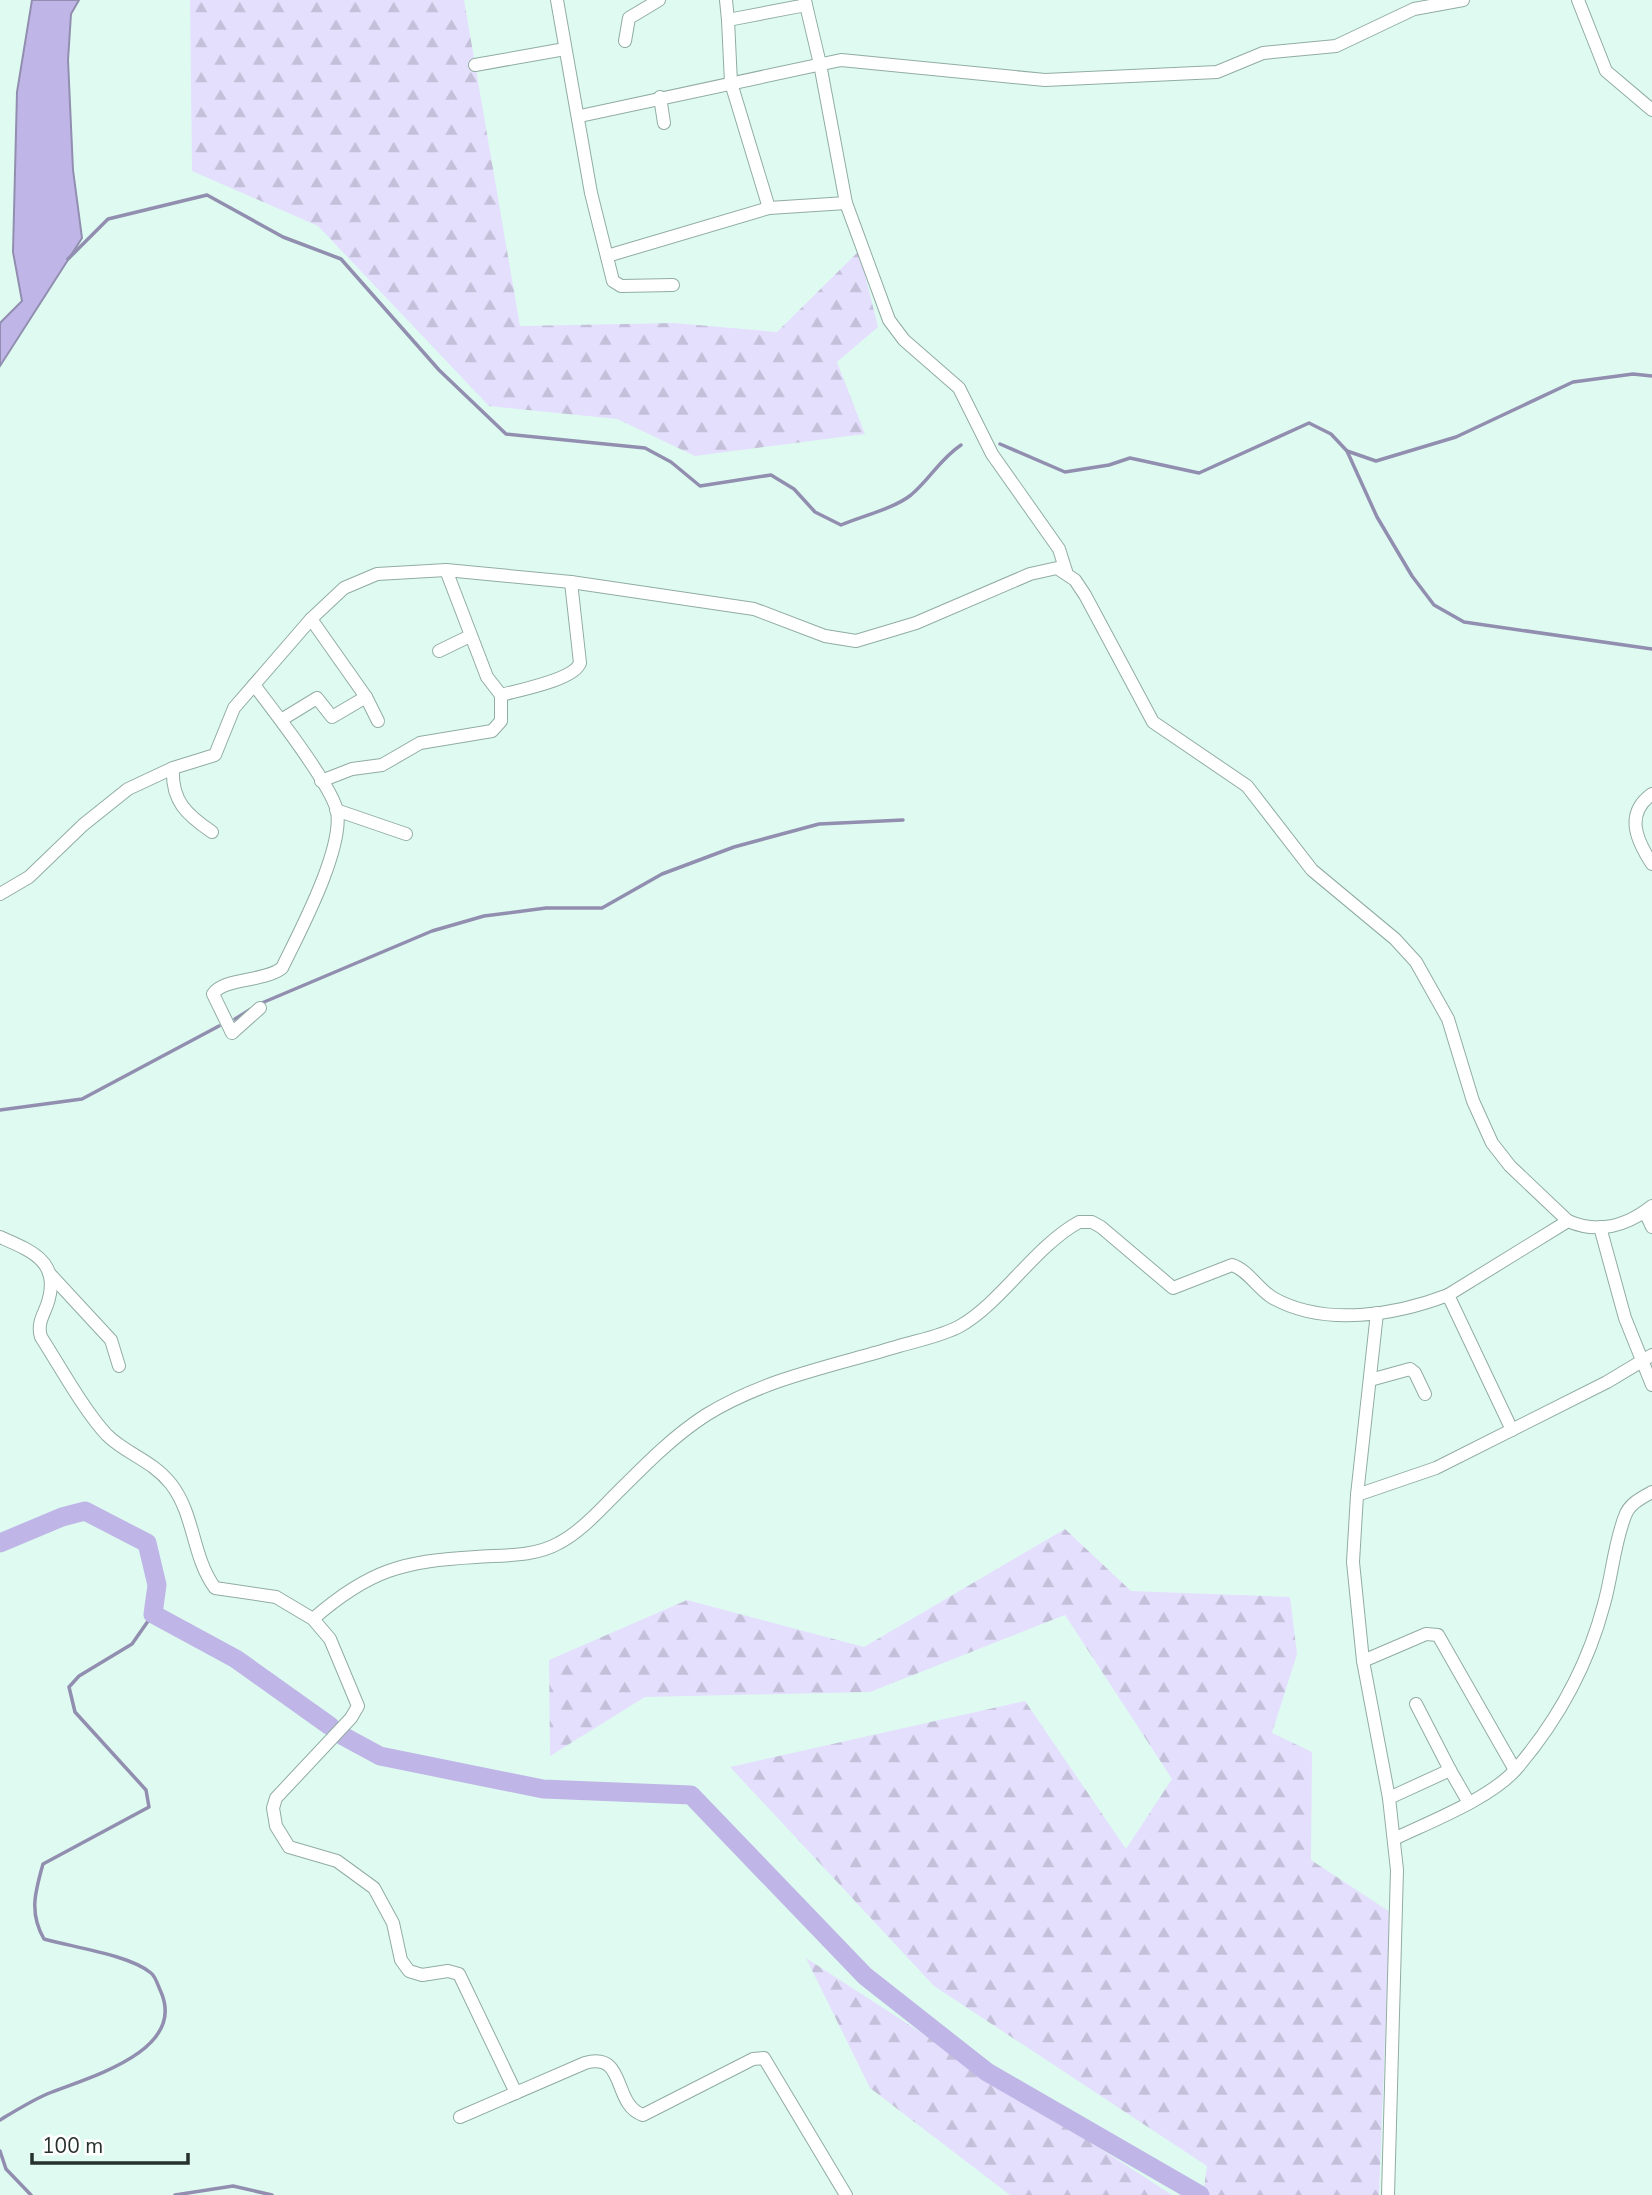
<svg xmlns="http://www.w3.org/2000/svg" width="1652" height="2195" font-family="'Nunito Sans',sans-serif">
  <defs>
    <pattern id="forest-firs" width="22" height="20" patternUnits="userSpaceOnUse" patternTransform="scale(1.75)"><rect width="22" height="20" fill="#e4dffd"/><path d="M5 1l3.5 6h-7zM16 11l3.5 6h-7z" fill="#c4c0d9"/></pattern>
  </defs>
  <rect width="100%" height="100%" fill="#dffbf1"/>
  <g fill="url(#forest-firs)">
    <polygon points="190,0 464,0 520,326 674,323 777,332 859,251 878,327 837,362 865,434 695,456 617,419 489,406 318,226 192,171"/>
    <polygon points="1065,1529 1131,1591 1290,1597 1297,1654 1272,1733 1312,1752 1311,1860 1390,1912 1379,2195 1203,2195 1207,2166 934,1986 730,1767 1025,1701 1126,1849 1172,1779 1065,1615 870,1692 645,1697 550,1756 549,1660 687,1600 864,1647"/>
    <polygon points="806,1958 1172,2195 1010,2195 870,2088"/>
  </g>
  <polygon fill="#bfb6e7" stroke="#918eb0" stroke-width="2" points="32,0 79,0 71,14 68,60 73,170 82,238 0,366 0,323 22,301 13,252 17,92"/>
  <g fill="none" stroke-linecap="round" stroke-linejoin="round">
    <g stroke="#918eb0" stroke-width="3.5">
      <path d="M68,259L108,219L207,195L283,237L341,259L439,370L506,434L645,448L671,462L700,486L771,475L794,489L815,512L841,525C862,516 893,509 911,495C930,479 940,459 961,445"/>
      <polyline points="1000,444 1065,472 1109,465 1130,458 1199,473 1309,423 1331,434 1347,451 1377,517 1412,576 1434,605 1464,622 1652,649"/>
      <polyline points="1347,451 1376,461 1456,437 1573,382 1633,374 1652,376"/>
      <polyline points="257,1005 432,931 484,916 546,908 602,908 662,874 734,847 819,824 903,820"/>
      <polyline points="235,1019 251,1009"/>
      <polyline points="0,1110 82,1099 219,1026"/>
      <path d="M0,2120C15,2111 31,2101 47,2094C86,2078 187,2052 161,1992C158,1986 156,1977 151,1973C130,1955 72,1947 44,1939C29,1913 35,1892 43,1864L149,1807L146,1790L75,1712L69,1687L79,1676L132,1644L153,1614"/>
      <polyline points="0,2151 6,2169 31,2195"/>
      <polyline points="175,2195 233,2186 272,2195"/>
    </g>
    <g stroke="#bfb6e7" stroke-width="19">
      <polyline points="0,1543 62,1517 85,1511 147,1543 157,1585 153,1614 236,1659 330,1726"/>
      <polyline points="343,1736 380,1756 543,1789 691,1795 865,1976 987,2072 1200,2195"/>
    </g>
    <g stroke="#91aca3" stroke-width="14">
      <g id="street">
        <polyline points="557,0 591,193 613,281 621,286 673,285"/>
        <polyline points="726,0 728,20"/>
        <polyline points="805,0 806,5 728,20 731,83 769,208 846,203"/>
        <polyline points="1578,0 1606,71 1652,110"/>
        <polyline points="806,5 820,64 846,203 889,320 904,340 959,388 992,454 1059,549 1066,571"/>
        <polyline points="625,41 629,18 659,0"/>
        <polyline points="475,65 565,49"/>
        <polyline points="660,97 664,123"/>
        <polyline points="580,116 841,60 1045,80 1217,72 1263,53 1336,46 1414,9 1463,0"/>
        <polyline points="607,256 769,208"/>
        <path d="M446,570L487,677L501,695C519,690 574,680 580,663L571,582"/>
        <polyline points="311,619 366,697 378,721"/>
        <polyline points="439,651 470,636"/>
        <path d="M254,685C273,710 331,784 337,811C344,849 299,933 282,968C264,982 223,978 213,994L232,1033L260,1008"/>
        <polyline points="281,720 317,698 332,717 366,697"/>
        <path d="M173,768C171,801 187,815 212,832"/>
        <polyline points="321,781 352,769 382,765 420,743 492,731 501,721 501,695"/>
        <path d="M1652,794C1624,814 1637,841 1652,864"/>
        <polyline points="336,810 406,834"/>
        <polyline points="0,894 29,877 83,825 128,789 173,768 215,755 234,708 311,619 344,588 377,574 446,570 571,582 754,609 825,636 856,641 916,623 1030,574 1057,568 1075,580 1085,595 1153,722 1247,786 1312,870 1395,939 1416,962 1448,1019 1473,1101 1492,1143 1510,1166 1568,1221"/>
        <polyline points="1645,1212 1652,1227"/>
        <polyline points="1600,1227 1625,1318 1652,1385"/>
        <path d="M0,1237C32,1251 62,1262 47,1305C43,1316 37,1324 41,1337C59,1365 85,1412 107,1435C126,1454 152,1460 171,1484C195,1515 192,1557 215,1588L276,1597L313,1619L330,1639L358,1706L351,1718L276,1798L273,1808L276,1826L289,1847L337,1861L374,1888L393,1923L401,1960L409,1971L422,1975L448,1971L459,1974L516,2093"/>
        <polyline points="49,1273 111,1340 119,1366"/>
        <polyline points="1370,1380 1410,1369 1415,1373 1425,1394"/>
        <path d="M1512,1430L1448,1295L1568,1221C1598,1234 1627,1226 1652,1206"/>
        <polyline points="1357,1495 1377,1313"/>
        <path d="M313,1619C369,1570 403,1561 476,1557C504,1555 534,1557 559,1543C580,1532 598,1512 615,1495C644,1466 672,1437 706,1415C766,1378 833,1366 899,1346C919,1340 942,1336 960,1326C1002,1302 1034,1247 1079,1222H1092L1101,1227L1173,1288L1232,1265C1248,1270 1258,1289 1273,1298C1325,1327 1396,1315 1448,1295"/>
        <polyline points="1363,1661 1426,1634 1438,1635 1515,1770"/>
        <polyline points="1450,1770 1469,1803"/>
        <polyline points="1389,1798 1450,1770 1416,1704"/>
        <path d="M1394,1839C1429,1822 1492,1798 1517,1768C1558,1720 1588,1665 1604,1604C1612,1576 1614,1544 1625,1516C1629,1504 1641,1498 1652,1492"/>
        <path d="M460,2117L585,2063C627,2051 612,2105 643,2115L753,2059L764,2058L846,2195"/>
        <polyline points="1388,2195 1397,1870 1389,1798 1363,1661 1353,1562 1357,1495 1436,1468 1607,1382 1652,1355"/>
      </g>
    </g>
    <use href="#street" stroke="#fff" stroke-width="12"/>
  </g>
  <path d="M32 2153v10h156v-10" fill="none" stroke="#27312e" stroke-width="3.5"/>
  <text x="42" y="2153" font-size="21" fill="#27312e" stroke="#ffffff" stroke-width="5" paint-order="stroke">100 m</text>
</svg>
